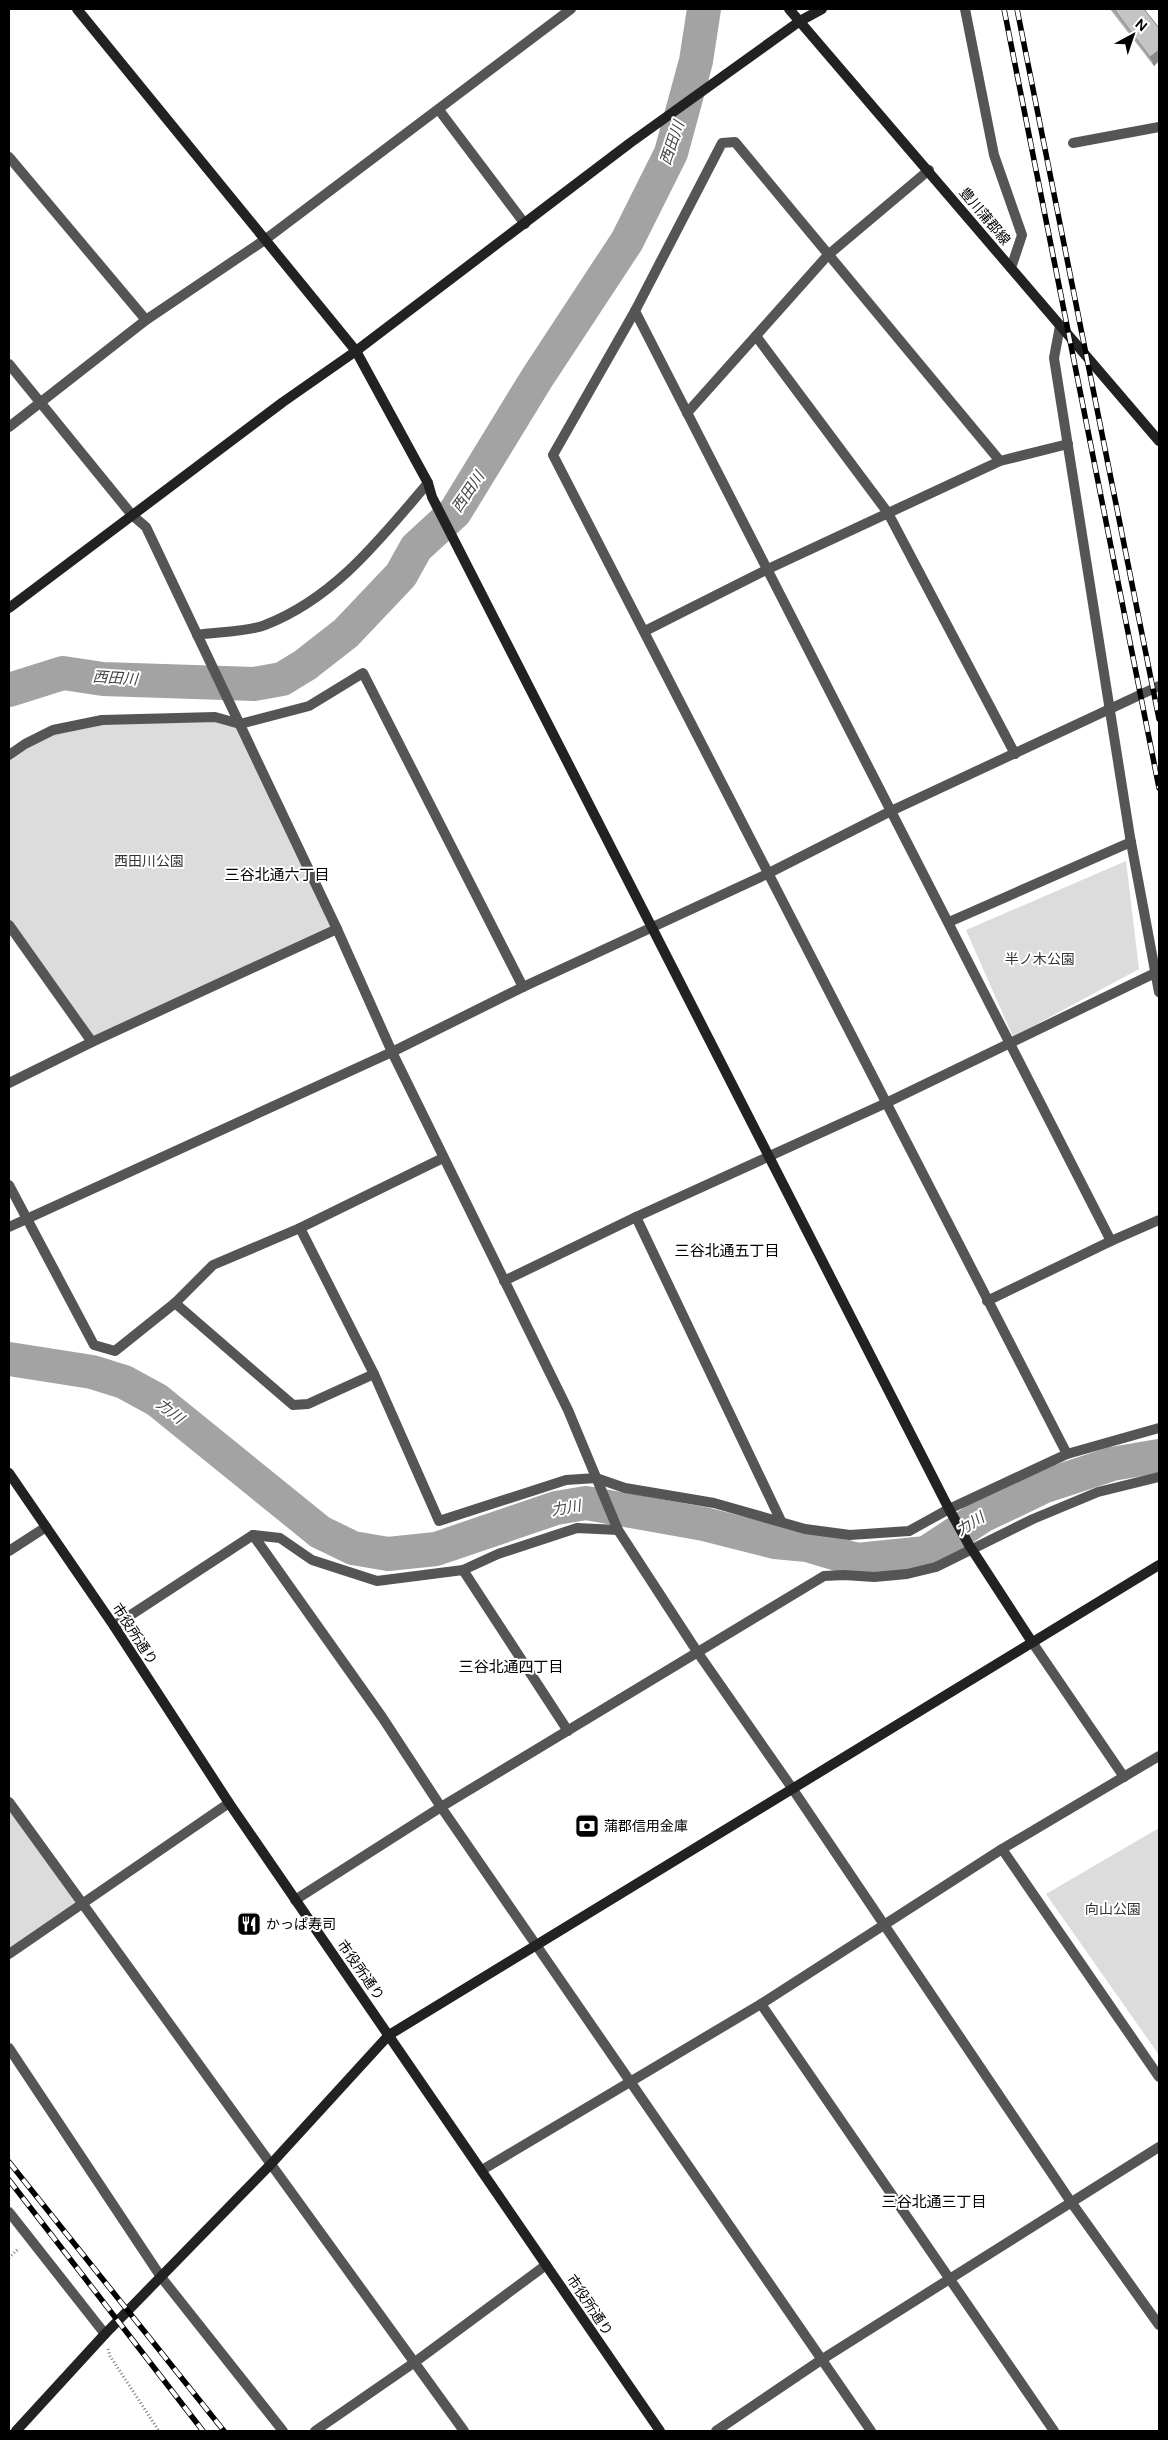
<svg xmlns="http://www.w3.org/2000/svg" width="1168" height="2440" font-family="'DM Sans','Noto Sans JP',sans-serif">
  <rect width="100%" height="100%" fill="#fff"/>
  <g fill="#dcdcdc">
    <polygon points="215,717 240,724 337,929 92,1042 9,925 9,755 25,744 102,720"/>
    <polygon points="1126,861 1139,969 1013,1037 966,930"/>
    <polygon points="9,1802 81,1904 9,1954"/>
    <polygon points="1159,1828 1159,2055 1046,1894"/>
  </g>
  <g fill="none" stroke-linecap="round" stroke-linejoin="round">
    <g stroke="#a3a3a3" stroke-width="34">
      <polyline points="9,690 63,673 103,679 254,684 282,679 305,665 346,633 401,575 416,548 455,512 537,378 627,241 671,153 696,61 704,9"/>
      <polyline points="9,1359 92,1372 124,1382 157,1400 320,1532 353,1548 388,1554 436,1549 556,1508 586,1503 704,1524 775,1542 807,1545 857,1560 926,1553 982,1516 1045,1486 1112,1464 1159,1456"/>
    </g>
    <g stroke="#777" stroke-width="3" stroke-dasharray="1 2.5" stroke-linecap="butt">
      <polyline points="9,2258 19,2248"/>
      <polyline points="108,2349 110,2356 159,2431"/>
    </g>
    <g stroke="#555" stroke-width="10">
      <polyline points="965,9 994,155 1022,235 1011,268"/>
      <polyline points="439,110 525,224"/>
      <polyline points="1073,143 1159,127"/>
      <polyline points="9,157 146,320"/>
      <polyline points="635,311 1111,1241 1159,1220"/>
      <polyline points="1060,326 1054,358 1130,837 1159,992"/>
      <polyline points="756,336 888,513 1015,754"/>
      <polyline points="9,364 132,515 146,527 337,929 392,1052 568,1410 618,1530 698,1653 792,1788 1071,2202 1159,2325"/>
      <polyline points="687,413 828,255 929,170"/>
      <polyline points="9,427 146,320 266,239 571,9"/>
      <path d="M1000,461L735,142L722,143L635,311L553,455C727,787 893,1122 1067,1454"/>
      <polyline points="645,631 768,569 1000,461 1068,444"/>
      <path d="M197,635C215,632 249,632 265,625C335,598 380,539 428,483"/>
      <polyline points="9,755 25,744 53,730 102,720 215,717 240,724 309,706 363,673 523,987"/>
      <polyline points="949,922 1131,842"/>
      <polyline points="9,925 92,1042"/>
      <polyline points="9,1083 92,1042 337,929"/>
      <polyline points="443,1158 300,1228 374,1374 439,1521 566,1480 596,1478 625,1488 714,1503 805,1529 850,1535 909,1531 949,1509 1067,1454 1159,1428"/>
      <polyline points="9,1185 94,1345 115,1351 175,1303 213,1265 300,1228"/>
      <polyline points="636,1217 781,1521"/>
      <polyline points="9,1227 392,1052 523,987 767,874 891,811 1159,686"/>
      <polyline points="504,1281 636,1217 884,1104 1155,973"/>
      <polyline points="987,1301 1111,1241"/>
      <polyline points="175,1303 293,1405 308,1404 374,1374"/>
      <polyline points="253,1535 382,1717 441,1807 871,2431"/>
      <polyline points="9,1551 46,1527"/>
      <polyline points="463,1570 568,1731"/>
      <polyline points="114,1626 253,1535 280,1538 312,1560 377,1581 463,1570 498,1554 577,1528 618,1530"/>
      <polyline points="1032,1642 1124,1777"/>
      <polyline points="9,1802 464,2431"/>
      <polyline points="1002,1849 1159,2077"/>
      <polyline points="295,1900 441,1807 824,1576 844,1575 874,1577 907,1574 936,1567 1033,1519 1098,1492 1159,1477"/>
      <polyline points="9,1954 229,1803"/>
      <polyline points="761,2004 1054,2431"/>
      <polyline points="9,2048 161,2277 283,2431"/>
      <polyline points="482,2170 761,2004 1002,1849 1159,1756"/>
      <polyline points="9,2212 105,2334"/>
      <polyline points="315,2431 415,2362 546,2265"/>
      <polyline points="716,2431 821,2360 1159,2147"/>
    </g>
    <g stroke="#222" stroke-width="10">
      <polyline points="77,9 356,351 428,483 432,497 949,1509 969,1545 1032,1642"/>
      <polyline points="789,9 1159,441"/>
      <polyline points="9,608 283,402 356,351 630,143 800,21 822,9"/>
      <polyline points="9,1473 114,1626 229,1803 660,2431"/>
      <polyline points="16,2431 105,2334 271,2164 389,2035 1159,1565"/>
    </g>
    <g stroke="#000" stroke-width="5.5">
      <g id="rail">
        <polyline points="1004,9 1159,788"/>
        <polyline points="1017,9 1159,719"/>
        <polyline points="9,2162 224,2431"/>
        <polyline points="9,2180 203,2431"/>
      </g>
    </g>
    <use href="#rail" stroke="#fff" stroke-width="4" stroke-dasharray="11" stroke-linecap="butt"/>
  </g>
  <polygon fill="#a9a9a9" points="1110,9 1144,9 1159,28 1159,61 1154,66"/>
  <polygon fill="#898989" points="1159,50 1159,61 1154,66 1150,57"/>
  <polygon fill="#c4c4c4" stroke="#898989" points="1114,9 1144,9 1159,28 1159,50 1150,57"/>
  <defs>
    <g id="bank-square" transform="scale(1.25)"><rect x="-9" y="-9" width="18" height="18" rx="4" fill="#000" stroke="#fff"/><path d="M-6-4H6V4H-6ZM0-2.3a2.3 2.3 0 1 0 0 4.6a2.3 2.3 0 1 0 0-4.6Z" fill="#fff"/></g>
    <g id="restaurant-square" transform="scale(1.25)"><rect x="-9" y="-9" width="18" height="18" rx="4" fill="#000" stroke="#fff"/><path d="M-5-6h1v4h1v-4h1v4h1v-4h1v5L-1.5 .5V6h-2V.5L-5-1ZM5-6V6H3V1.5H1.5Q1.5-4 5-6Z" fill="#fff"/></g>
  </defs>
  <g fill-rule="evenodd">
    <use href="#bank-square" x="587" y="1826"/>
    <use href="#restaurant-square" x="249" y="1924"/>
  </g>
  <g text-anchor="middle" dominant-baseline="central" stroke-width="4" stroke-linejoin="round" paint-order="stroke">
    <g font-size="14" fill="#000" stroke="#fff">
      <text transform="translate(985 216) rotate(50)">豊川蒲郡線</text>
      <text transform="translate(135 1634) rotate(57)">市役所通り</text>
      <text transform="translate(361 1970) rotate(55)">市役所通り</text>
      <text transform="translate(590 2305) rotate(56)">市役所通り</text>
    </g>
    <g font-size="14" fill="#333" stroke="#fff">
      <text x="149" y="861">西田川公園</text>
      <text x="1040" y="959">半ノ木公園</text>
      <text x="1113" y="1909">向山公園</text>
    </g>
    <g font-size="14" fill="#000" stroke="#fff" text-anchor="start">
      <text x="604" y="1826">蒲郡信用金庫</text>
      <text x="266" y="1924">かっぱ寿司</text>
    </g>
    <g font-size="15" font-style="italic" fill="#444" stroke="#fff">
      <text transform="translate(672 143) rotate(-71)">西田川</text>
      <text transform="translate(468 492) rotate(-56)">西田川</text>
      <text transform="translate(115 678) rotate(4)">西田川</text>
      <text transform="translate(170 1411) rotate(38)">力川</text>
      <text transform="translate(566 1508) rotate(-10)">力川</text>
      <text transform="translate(970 1524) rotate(-32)">力川</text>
    </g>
    <g font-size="15" fill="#000" stroke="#fff">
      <text x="277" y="875">三谷北通六丁目</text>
      <text x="727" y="1251">三谷北通五丁目</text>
      <text x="511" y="1667">三谷北通四丁目</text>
      <text x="934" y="2202">三谷北通三丁目</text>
    </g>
  </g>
  <rect width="1168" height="2440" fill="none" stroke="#000000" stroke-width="20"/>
  <g transform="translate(1133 35) rotate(40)" stroke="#ffffff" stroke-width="4" paint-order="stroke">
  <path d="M0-4L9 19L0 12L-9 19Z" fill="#000000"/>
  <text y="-8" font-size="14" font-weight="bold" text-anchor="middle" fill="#000000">N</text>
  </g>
</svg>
